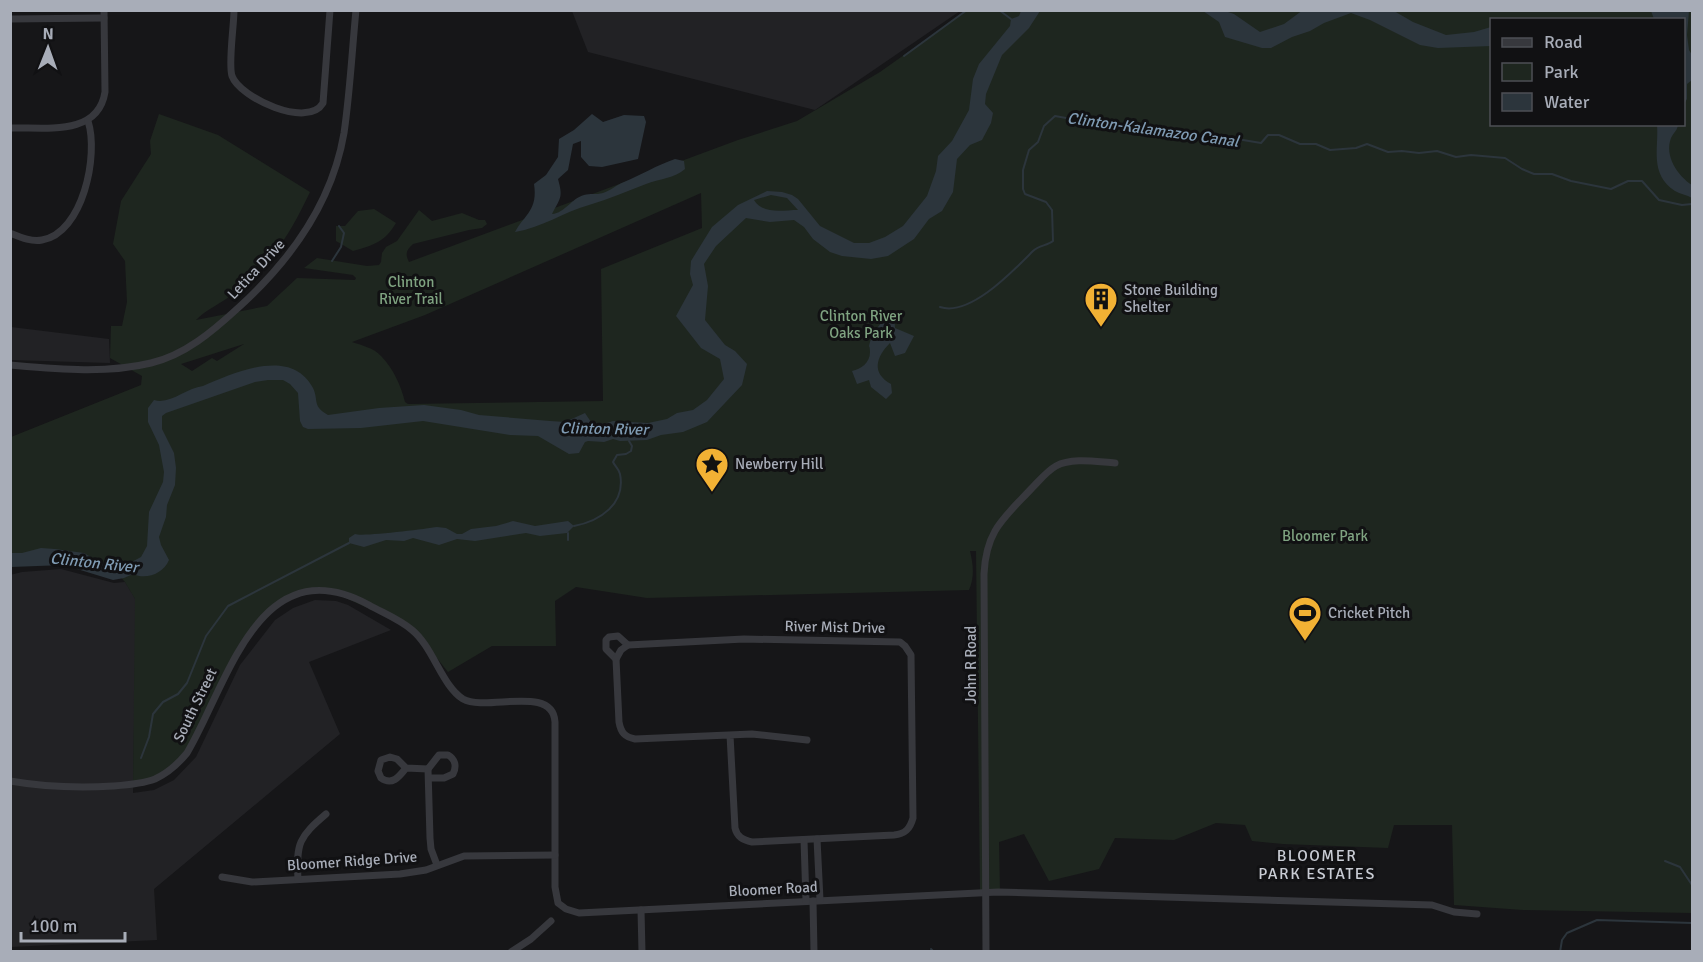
<svg xmlns="http://www.w3.org/2000/svg" width="1703" height="962" font-family="Signika,sans-serif">
  <rect width="100%" height="100%" fill="#161618"/>
  <g fill="#222225">
    <polygon points="572,11 960,11 815,110 588,52"/>
    <polygon points="11,327 109,339 110,363 11,360"/>
    <polygon points="61,569 114,583 125,582 136,600 133,793 154,790 174,780 196,757 240,665 275,620 293,608 315,600 336,601 348,605 391,630 309,662 340,734 154,889 157,940 11,947 10,575 22,572"/>
  </g>
  <g fill="#1e261f" fill-rule="evenodd">
    <path d="M966,11H1692V913L1523,910L1454,905L1452,825H1394L1388,848L1283,844L1252,841L1245,825L1216,823L1174,840L1115,838L1099,869L1049,881L1024,834L999,842L1000,892H980L976,551H970C973,564 975,576 969,590L647,598L576,587L555,601L556,646H492L448,672L420,637L409,627L328,590L286,599L250,633L192,745L163,775L133,784L135,599L125,582L117,573L76,561L11,566V437L141,385L142,376L110,358L111,326H122L127,302L125,261L113,244L121,201L151,154L150,141L159,114L218,135L310,192C290,234 272,264 233,294C222,303 205,310 196,320L267,306L297,278L355,280L356,278L353,275L304,268L317,258L367,266L379,265L381,262L382,253L386,247L397,241L419,210L432,221L462,213L479,220H485L487,224L482,228L469,230L413,244C406,250 405,254 409,262L738,140L797,121L880,72ZM1492,20H1684V124H1492ZM701,193L702,228L601,269L603,401L408,404L405,402C401,386 393,368 381,356C374,348 361,345 352,342L425,315ZM244,344L217,361L212,358L192,371L181,364Z"/>
    <path d="M374,209L396,223C384,243 373,245 353,251L336,241V226H345L358,211Z"/>
  </g>
  <g fill="#2c353c" fill-rule="evenodd">
    <path d="M1021,11H1040L1029,28L1002,55L986,94L985,104L993,113L991,123L982,140L970,145L957,159L953,192L942,211L929,219L914,239L888,256L871,259L842,256L830,252L813,239L804,227L794,220L770,222L746,218L716,246L704,264L708,286L705,320L725,345L735,351L747,364L742,385L707,422L683,432L661,435L647,440L620,441L613,439L604,442L588,441L585,442L579,453L569,454L538,436L510,435L423,421L361,428L308,429L303,427L300,421L298,393L290,384L283,380H268L255,382L166,413L162,416V429L174,453L176,468L175,485L167,505L166,517L159,537L161,545L169,560C163,574 146,580 133,574L124,578L113,580L64,565L11,567V553H22L41,548L55,549L84,553L101,563L113,565L128,564L141,557L147,546L149,512L163,482L164,472L159,445L148,422V408L154,400C170,405 186,388 203,386C234,373 291,346 313,388C319,401 312,406 328,415L379,408L424,405L461,410L479,415L550,421L565,422L585,413L591,422L604,424L613,421L648,423L667,419L677,413L693,410L707,400L724,379L720,359L701,348L676,316L693,285L690,274L691,261L712,227L738,205L767,191L782,192L792,195L798,199L820,226L854,243H869L885,237L903,226L927,196L936,171L938,156L952,141L969,110L973,79L979,64L1010,26L1011,19L1019,16ZM771,195L787,198L798,210C783,210 763,215 754,200Z"/>
    <polygon points="1225,11 1234,14 1260,32 1284,24 1303,10 1394,11 1413,22 1446,35 1474,32 1491,27 1491,46 1438,48 1420,45 1370,20 1351,13 1324,23 1310,31 1292,37 1271,48 1262,48 1225,37 1219,22 1203,11"/>
    <polygon points="1651,11 1689,11 1687,35 1689,50 1692,55 1692,80 1687,84 1687,99 1684,104 1684,20 1654,19"/>
    <path d="M592,114L603,122L624,115L644,116L646,122L638,159L602,167L589,166L581,157V141L573,144L568,170L558,179C563,197 561,197 552,214C565,213 572,198 584,195C590,193 596,195 603,193C610,191 616,185 624,182C641,175 657,165 675,159L684,161L685,169C675,178 659,179 646,184C627,191 609,199 589,205C564,212 541,228 515,232C525,214 538,210 534,184L546,175L558,157L559,139L574,130Z"/>
    <path d="M1657,125H1678C1677,131 1674,132 1671,138C1664,156 1678,176 1692,185V198C1687,195 1680,194 1675,191C1649,174 1659,148 1657,125Z"/>
    <path d="M894,312L895,328L914,336L905,353L895,356L890,343C876,357 871,373 891,384L892,393L886,399L871,387L869,380L857,384L852,371C861,369 870,363 870,352C870,343 868,350 870,342C874,330 883,319 894,312Z"/>
    <path d="M513,521L535,526L568,521L574,526L567,533L540,536L526,533L475,541L457,539L439,545L413,538L404,541L386,540L364,547L349,543V538L355,534C362,537 424,529 437,527L446,528L457,534H462L471,529L496,526Z"/>
  </g>
  <g fill="none" stroke-linecap="round" stroke-linejoin="round">
    <g stroke="#2c353c" stroke-width="2">
      <polyline points="999,10 1011,19"/>
      <polyline points="904,56 967,10"/>
      <polyline points="332,261 341,247 344,233 339,226"/>
      <path d="M940,307C970,317 1013,271 1033,251C1039,245 1047,246 1053,241L1052,210L1046,202L1025,194L1023,189V170L1029,150L1038,142L1044,126L1055,116L1110,126H1145L1173,129L1190,133L1204,139H1237L1261,143L1268,135H1279L1300,144H1316L1330,150L1356,148L1367,144L1388,152L1402,151L1419,153L1437,151L1456,157L1471,155L1505,158L1522,169L1534,174H1552L1571,181L1611,189L1628,181H1642L1659,200L1682,205L1692,204"/>
      <path d="M574,526C600,521 626,504 620,474C619,469 615,466 613,462L617,455L626,454L631,451L632,446L629,441"/>
      <polyline points="568,533 568,540"/>
      <polyline points="141,758 149,737 153,714 163,702 178,694 187,683 206,636 228,606 349,543"/>
      <polyline points="1665,861 1680,867 1692,885"/>
      <polyline points="931,949 934,952"/>
      <polyline points="1560,952 1562,940 1567,933 1597,920 1692,923"/>
    </g>
    <g stroke="#37383d" stroke-width="7">
      <path d="M234,10C234,26 228,64 232,76C240,98 308,129 323,103L330,10"/>
      <polyline points="10,19 104,18"/>
      <path d="M10,128C44,127 98,137 105,92L104,10"/>
      <path d="M10,233C20,237 31,242 42,240C83,233 99,155 88,121"/>
      <path d="M10,365C56,369 106,374 151,363C185,355 213,331 238,308C290,261 332,204 344,133C350,92 352,51 356,10"/>
      <polyline points="616,659 606,649 606,640 609,637 618,636 628,645"/>
      <path d="M730,735L735,828C737,837 743,840 752,842L894,835C905,834 910,829 913,818L911,655L905,646L900,642L744,639L628,645L621,650L616,659L619,722C621,733 625,737 635,739L752,734L807,740"/>
      <path d="M406,768C399,777 392,786 381,778L378,771L381,760L390,757L397,759L406,768L428,769"/>
      <path d="M429,778H444L453,774C457,766 455,759 448,755H439L428,769L430,838L431,849L437,865"/>
      <path d="M10,781C45,787 78,788 113,786C127,785 142,784 155,779C168,773 178,764 187,753C228,684 259,545 369,605C383,613 399,619 412,630C433,647 442,686 463,699C486,712 553,684 555,722V887L558,903L566,909L579,913L998,892L1432,905L1454,912L1477,914"/>
      <polyline points="817,839 820,900"/>
      <polyline points="804,840 806,901"/>
      <polyline points="222,877 252,882 400,874 426,870 464,856 555,855"/>
      <path d="M298,879C296,843 299,837 326,814"/>
      <polyline points="813,901 814,952"/>
      <polyline points="641,910 642,952"/>
      <polyline points="511,952 531,939 551,921"/>
      <path d="M986,952L984,574C986,530 1004,518 1032,488C1039,481 1047,471 1056,466C1072,457 1098,462 1115,463"/>
    </g>
  </g>
  <defs>
    <g id="building-pin" transform="scale(1.725)"><path d="M0 17L-7.5 6A9.5 9.5 0 1 1 7.5 6Z" fill="#f2b134" stroke="#111113"/><path d="M-4-6H4V6H1V3H-1V6H-4ZM-2.5-4.3h1.7v1.8h-1.7ZM.8-4.3h1.7v1.8H.8ZM-2.5-1h1.7V.8h-1.7ZM.8-1h1.7V.8H.8Z" fill="#111"/></g>
    <g id="sight-pin" transform="scale(1.725)"><path d="M0 17L-7.5 6A9.5 9.5 0 1 1 7.5 6Z" fill="#f2b134" stroke="#111113"/><path d="M0-6L1.8-2.2L6-1.7L2.9 1.2L3.7 5.4L0 3.3L-3.7 5.4L-2.9 1.2L-6-1.7L-1.8-2.2Z" fill="#111"/></g>
    <g id="stadium-pin" transform="scale(1.725)"><path d="M0 17L-7.5 6A9.5 9.5 0 1 1 7.5 6Z" fill="#f2b134" stroke="#111113"/><path d="M0-5a6.5 5 0 1 0 0 10a6.5 5 0 1 0 0-10ZM-3.5-1.8h7v3.6h-7Z" fill="#111"/></g>
  </defs>
  <g fill-rule="evenodd">
    <use href="#building-pin" x="1101" y="299"/>
    <use href="#sight-pin" x="712" y="464"/>
    <use href="#stadium-pin" x="1305" y="613"/>
  </g>
  <g text-anchor="middle" dominant-baseline="central" stroke-width="6" stroke-linejoin="round" paint-order="stroke">
    <g font-size="15" fill="#a8adb8" stroke="#111113">
      <text transform="translate(256 269) rotate(-47)">Letica Drive</text>
      <text transform="translate(835 627) rotate(1)">River Mist Drive</text>
      <text transform="translate(971 665) rotate(-90)">John R Road</text>
      <text transform="translate(195 705) rotate(-64)">South Street</text>
      <text transform="translate(352 861) rotate(-4)">Bloomer Ridge Drive</text>
      <text transform="translate(773 889) rotate(-3)">Bloomer Road</text>
    </g>
    <g font-size="15" fill="#7fa381" stroke="#111113">
      <text x="411" y="282">Clinton<tspan x="411" dy="17">River Trail</tspan></text>
      <text x="861" y="316">Clinton River<tspan x="861" dy="17">Oaks Park</tspan></text>
      <text x="1325" y="536">Bloomer Park</text>
    </g>
    <g font-size="15" fill="#a8adb8" stroke="#111113" text-anchor="start">
      <text x="1124" y="290">Stone Building<tspan x="1124" dy="17">Shelter</tspan></text>
      <text x="735" y="464">Newberry Hill</text>
      <text x="1328" y="613">Cricket Pitch</text>
    </g>
    <g font-size="16" font-style="italic" fill="#7f9bb3" stroke="#111113">
      <text transform="translate(1153 130) rotate(8)">Clinton-Kalamazoo Canal</text>
      <text transform="translate(604 429) rotate(1)">Clinton River</text>
      <text transform="translate(94 563) rotate(6)">Clinton River</text>
    </g>
    <g font-size="16" letter-spacing="1.5" fill="#c9ccd4" stroke="#111113">
      <text x="1317" y="856">BLOOMER<tspan x="1317" dy="18">PARK ESTATES</tspan></text>
    </g>
  </g>
  <rect width="1703" height="962" fill="none" stroke="#a8adb8" stroke-width="24"/>
  <rect x="1490" y="18" width="195" height="108" fill="#111113" stroke="#4d4f55" stroke-width="1.5"/>
  <rect x="1502" y="38" width="30" height="9" fill="#37383d" stroke="#4d4f55" stroke-width="1.5"/>
  <text x="1544" y="48" font-size="18" fill="#a8adb8">Road</text>
  <rect x="1502" y="63" width="30" height="18" fill="#1e261f" stroke="#4d4f55" stroke-width="1.5"/>
  <text x="1544" y="78" font-size="18" fill="#a8adb8">Park</text>
  <rect x="1502" y="93" width="30" height="18" fill="#2c353c" stroke="#4d4f55" stroke-width="1.5"/>
  <text x="1544" y="108" font-size="18" fill="#a8adb8">Water</text>
  <g transform="translate(48 48) rotate(1)" stroke="#111113" stroke-width="4.5" paint-order="stroke">
  <path d="M0-4.5L10 22L0 15L-10 22Z" fill="#a8adb8"/>
  <text y="-9" font-size="16" font-weight="bold" text-anchor="middle" fill="#a8adb8">N</text>
  </g>
  <path d="M21 932v9h104v-9" fill="none" stroke="#a8adb8" stroke-width="3"/>
  <text x="30" y="932" font-size="18" fill="#a8adb8" stroke="#111113" stroke-width="4.5" paint-order="stroke">100 m</text>
</svg>
